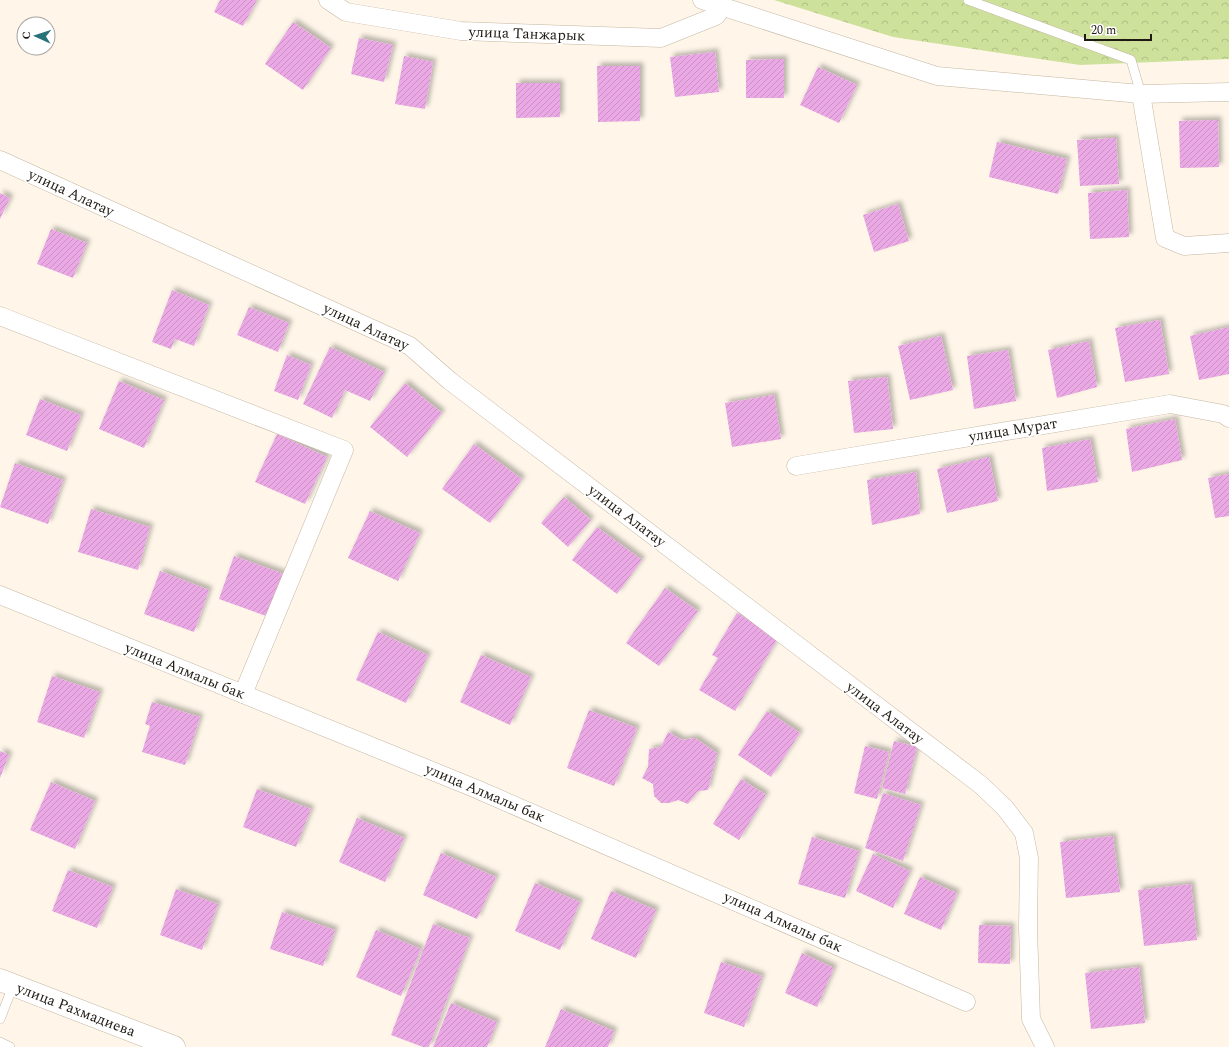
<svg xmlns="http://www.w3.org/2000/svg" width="1229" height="1047" font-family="Spectral,serif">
  <defs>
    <pattern id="forest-crowns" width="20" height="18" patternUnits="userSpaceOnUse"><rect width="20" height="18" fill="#cde19b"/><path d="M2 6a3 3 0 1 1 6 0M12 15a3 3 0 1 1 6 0" fill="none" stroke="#b0c084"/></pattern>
    <pattern id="building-hatch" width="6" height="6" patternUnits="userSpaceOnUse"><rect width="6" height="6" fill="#eaa8e4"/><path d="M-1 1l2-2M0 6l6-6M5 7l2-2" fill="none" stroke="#c890c3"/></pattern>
    <filter id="shadow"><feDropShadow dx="3.5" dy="-3.5" stdDeviation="2" flood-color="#0004"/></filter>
  </defs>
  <rect width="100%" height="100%" fill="#fff6e9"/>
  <polygon fill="url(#forest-crowns)" points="774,0 1229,0 1229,59 1080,65 893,37"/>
  <g fill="url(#building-hatch)" filter="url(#shadow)">
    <polygon points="220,0 257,0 243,26 214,12"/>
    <polygon points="293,22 331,48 303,90 265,64"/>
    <polygon points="359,38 393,45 384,82 351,74"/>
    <polygon points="715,52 719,92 675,97 670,57"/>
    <polygon points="404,56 433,62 425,109 395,104"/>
    <polygon points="784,59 784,98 746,98 746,60"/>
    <polygon points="597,66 640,66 640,121 598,122"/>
    <polygon points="818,67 857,85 839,123 800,105"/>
    <polygon points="516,83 560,83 560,117 516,118"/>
    <polygon points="1218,120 1219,167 1180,168 1179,121"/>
    <polygon points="1116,138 1119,184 1080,186 1077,140"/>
    <polygon points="997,142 1067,159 1058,194 989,177"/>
    <polygon points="1127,190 1129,237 1090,239 1088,193"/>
    <polygon points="0,193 10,198 0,219"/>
    <polygon points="898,204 909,241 874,252 863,215"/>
    <polygon points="51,229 87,243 73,278 37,264"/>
    <polygon points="172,290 209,305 194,346 175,339 171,349 152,342"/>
    <polygon points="249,307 289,323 278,352 237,335"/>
    <polygon points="1160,320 1169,374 1125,382 1115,328"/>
    <polygon points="1229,327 1229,374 1199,380 1190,336"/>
    <polygon points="941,336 953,390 910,400 898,346"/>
    <polygon points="1089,341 1097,387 1057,398 1048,350"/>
    <polygon points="330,347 384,372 370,401 345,390 332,418 303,404"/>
    <polygon points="1008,350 1016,401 974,409 967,356"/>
    <polygon points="287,355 311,365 298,400 274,391"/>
    <polygon points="887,377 893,429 854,433 848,381"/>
    <polygon points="119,381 164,400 144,448 99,429"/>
    <polygon points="405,383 442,413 407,457 370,427"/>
    <polygon points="774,395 781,439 732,447 725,403"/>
    <polygon points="40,399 81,415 67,451 26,435"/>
    <polygon points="1175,419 1182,460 1132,472 1126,429"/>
    <polygon points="277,434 327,457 305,504 255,482"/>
    <polygon points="1090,439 1098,482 1047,491 1042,448"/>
    <polygon points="474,444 522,479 490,523 442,489"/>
    <polygon points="989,457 998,501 947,513 937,469"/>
    <polygon points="15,463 63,480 48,524 0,507"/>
    <polygon points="916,472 920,514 872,525 867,480"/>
    <polygon points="1229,474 1229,516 1215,518 1208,478"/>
    <polygon points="564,497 591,520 568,547 541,523"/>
    <polygon points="91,509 150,527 138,570 78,552"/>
    <polygon points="370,511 420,533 398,581 348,558"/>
    <polygon points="597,527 642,560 617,594 572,560"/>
    <polygon points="234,556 284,574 269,617 219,599"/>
    <polygon points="160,571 209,590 194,632 144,614"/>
    <polygon points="665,588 698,611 659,666 626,643"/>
    <polygon points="737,613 778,638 735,711 699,690 718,658 712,655"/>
    <polygon points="378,632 428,655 406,703 356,680"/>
    <polygon points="481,655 531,677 510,725 460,702"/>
    <polygon points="52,676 100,692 84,738 37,722"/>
    <polygon points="152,702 200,717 185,765 142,752 150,726 145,724"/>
    <polygon points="589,710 637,728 614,786 567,768"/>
    <polygon points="767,711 800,733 771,777 738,755"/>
    <polygon points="668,732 682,740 695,738 717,753 708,790 698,791 688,804 678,800 669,803 661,803 654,796 653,784 642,778 648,767 649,749 661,747"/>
    <polygon points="894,741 917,747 905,794 882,788"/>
    <polygon points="865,746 889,752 877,799 854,793"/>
    <polygon points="0,751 9,755 0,778"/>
    <polygon points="741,779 766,795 739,840 713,824"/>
    <polygon points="51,782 95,801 75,849 30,830"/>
    <polygon points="257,789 311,809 296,847 243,827"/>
    <polygon points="883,793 921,805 903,861 865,848"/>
    <polygon points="357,818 404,838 385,882 339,862"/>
    <polygon points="1113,836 1120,892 1066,898 1060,842"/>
    <polygon points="812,837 859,851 845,898 798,884"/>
    <polygon points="441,853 496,877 477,919 423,895"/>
    <polygon points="873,854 910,871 893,908 856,891"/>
    <polygon points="68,870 113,887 97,928 52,911"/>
    <polygon points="920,877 957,893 941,930 904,914"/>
    <polygon points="535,883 580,902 560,950 515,931"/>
    <polygon points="1191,884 1197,940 1144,946 1138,890"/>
    <polygon points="176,889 218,904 202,950 160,935"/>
    <polygon points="611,891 656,910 636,958 591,939"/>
    <polygon points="282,912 335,930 323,966 270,949"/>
    <polygon points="433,924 470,938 429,1047 423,1047 391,1035"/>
    <polygon points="979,925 1011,926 1010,964 978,963"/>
    <polygon points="376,930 421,949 401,996 356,977"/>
    <polygon points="802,953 834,968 817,1007 785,993"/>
    <polygon points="721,962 762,976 744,1027 704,1013"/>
    <polygon points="1139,967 1145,1023 1091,1029 1085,973"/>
    <polygon points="451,1003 497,1022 487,1047 433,1047"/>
    <polygon points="561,1009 614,1031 608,1047 545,1047"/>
  </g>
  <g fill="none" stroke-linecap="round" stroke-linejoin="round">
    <g stroke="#c4b6a2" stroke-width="10">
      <g id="service">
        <polyline points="968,0 1131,60 1141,94"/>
        <polyline points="0,1019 13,986"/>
        <polyline points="0,1042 10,1047"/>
      </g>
    </g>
    <g stroke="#c4b6a2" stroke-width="19">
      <g id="minor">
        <polyline points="328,0 346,12 461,31 661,38 716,16 722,7"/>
        <polyline points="702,0 937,76 1141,94 1229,92"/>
        <polyline points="1141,94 1165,238 1184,246 1229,243"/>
        <polyline points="0,160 410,346 450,381 981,785 1005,808 1024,833 1029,858 1028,928 1031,1019 1045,1047"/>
        <polyline points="0,316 344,450 243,694"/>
        <polyline points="796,466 1170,404 1223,414 1229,418"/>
        <polyline points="0,595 474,788 966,1002"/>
      </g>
    </g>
    <g stroke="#c4b6a2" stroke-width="23">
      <polyline id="tertiary" points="0,980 174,1047"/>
    </g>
    <use href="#service" stroke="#fff" stroke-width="9"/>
    <use href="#minor" stroke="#fff" stroke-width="18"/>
    <use href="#tertiary" stroke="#fff" stroke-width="22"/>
  </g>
  <g text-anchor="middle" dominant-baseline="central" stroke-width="3.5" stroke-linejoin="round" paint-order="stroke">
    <g font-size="15" fill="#1e1912" stroke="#fff">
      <text transform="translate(527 34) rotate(2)">улица Танжарык</text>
      <text transform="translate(71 193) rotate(25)">улица Алатау</text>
      <text transform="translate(366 327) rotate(25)">улица Алатау</text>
      <text transform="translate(1013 430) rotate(-9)">улица Мурат</text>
      <text transform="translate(627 516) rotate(37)">улица Алатау</text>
      <text transform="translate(185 671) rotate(22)">улица Алмалы бак</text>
      <text transform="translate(885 713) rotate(37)">улица Алатау</text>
      <text transform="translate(485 793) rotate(23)">улица Алмалы бак</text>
      <text transform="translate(783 922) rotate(24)">улица Алмалы бак</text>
      <text transform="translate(76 1010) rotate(21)">улица Рахмадиева</text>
    </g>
  </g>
  <g transform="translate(36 36) rotate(273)"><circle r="19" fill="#ffffff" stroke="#a5a3a0"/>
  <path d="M0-3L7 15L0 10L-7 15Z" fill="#277178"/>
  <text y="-6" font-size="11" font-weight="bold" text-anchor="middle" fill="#1e1912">С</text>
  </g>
  <path d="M1085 34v6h66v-6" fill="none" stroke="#1e1912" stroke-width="2"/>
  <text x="1091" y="34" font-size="12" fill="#1e1912" stroke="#ffffff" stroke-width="3" paint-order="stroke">20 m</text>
</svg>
